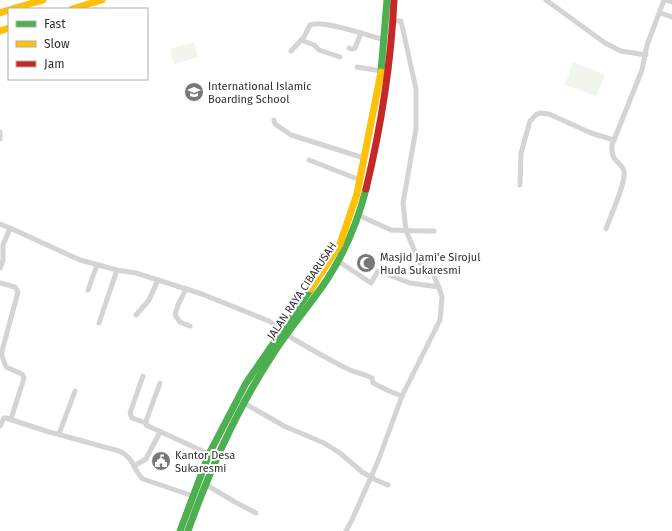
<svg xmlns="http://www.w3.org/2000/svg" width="672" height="531" font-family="'Fira Sans',sans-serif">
  <rect width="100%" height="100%" fill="#fff"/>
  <g fill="#f0f6ec">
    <polygon points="194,42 198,57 174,64 170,49"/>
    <polygon points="573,62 605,75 596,96 565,85"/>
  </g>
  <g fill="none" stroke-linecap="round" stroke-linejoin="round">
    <g stroke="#d4d4d4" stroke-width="5">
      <polyline points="546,0 605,43 621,51 646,55"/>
      <polyline points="666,0 672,2"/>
      <polyline points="660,13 672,17"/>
      <polyline points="301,40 314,45 319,50 340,57"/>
      <polyline points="349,48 352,49 355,48 361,33"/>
      <path d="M291,51L304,37L310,25C321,19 370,36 384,40"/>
      <polyline points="357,67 381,71"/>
      <polyline points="274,120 275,124 291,135 364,158"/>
      <polyline points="0,132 0,139"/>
      <polyline points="309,160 360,180"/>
      <polyline points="520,185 521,153 530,121 537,114 540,113 549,114 591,133 614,140"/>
      <polyline points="358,215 391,230 422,231 434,231"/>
      <polyline points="0,224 10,228 80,260 117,270 136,273 202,294 269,321 282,330"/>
      <path d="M606,229C610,217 626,183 624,172C623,162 610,163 612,145L642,70L647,45L664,0"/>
      <polyline points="338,261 371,283 378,271 410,283 439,287"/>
      <polyline points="0,268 3,260 3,245 10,228"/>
      <polyline points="0,283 15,287 18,292 2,351 2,356 6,367 22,374 24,378 11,419"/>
      <polyline points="186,289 178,305 175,315 180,322 190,326"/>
      <polyline points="88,290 97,265"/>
      <polyline points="136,315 149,300 158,280"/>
      <polyline points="99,323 117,270"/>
      <path d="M287,335C307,347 327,359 348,369C356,373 365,374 372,378L373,383L389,391L402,396"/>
      <polyline points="143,376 130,413 132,418 146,423"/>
      <polyline points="160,383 146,421 146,425 209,454"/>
      <polyline points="244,403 284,426 324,443 340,453 362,472 376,480 388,485"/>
      <path d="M0,426L4,418H6L46,431L119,451C135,458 132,469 143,479L193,496"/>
      <polyline points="59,434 75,391"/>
      <polyline points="134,466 146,459 160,432"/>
      <polyline points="205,484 235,502 256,513"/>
      <polyline points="346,531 352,520 378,461 402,396 440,320 442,297 439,287 433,274 420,263 406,231 403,203 416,129 416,89 401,21 393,21"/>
    </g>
    <g stroke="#4caf50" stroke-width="7">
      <polyline points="381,72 387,0"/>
      <polyline points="180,531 209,454 246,383 311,289"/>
      <path d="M188,531C210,469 237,409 273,354C290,327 311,304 328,278C346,250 358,221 366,189"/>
    </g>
    <g stroke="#ffc107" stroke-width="7">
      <polyline points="12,9 43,0"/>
      <polyline points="72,9 102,0"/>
      <polyline points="0,13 9,10"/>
      <polyline points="0,31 9,28"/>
      <polyline points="311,289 340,244 357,194 381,72"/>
    </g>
    <path stroke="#c62828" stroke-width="7" d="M366,189C381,127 391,63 394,0"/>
  </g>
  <defs>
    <g id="school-disc" transform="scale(1)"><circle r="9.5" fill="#787878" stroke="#fff"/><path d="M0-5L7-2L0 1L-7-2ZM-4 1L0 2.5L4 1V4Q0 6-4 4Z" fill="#fff"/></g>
    <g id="mosque-disc" transform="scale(1)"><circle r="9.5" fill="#787878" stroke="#fff"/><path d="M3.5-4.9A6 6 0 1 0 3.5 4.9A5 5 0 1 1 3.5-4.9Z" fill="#fff"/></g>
    <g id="civic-disc" transform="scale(1)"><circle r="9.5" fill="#787878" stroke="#fff"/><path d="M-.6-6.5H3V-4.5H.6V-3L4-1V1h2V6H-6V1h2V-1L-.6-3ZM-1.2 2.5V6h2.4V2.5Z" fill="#fff"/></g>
  </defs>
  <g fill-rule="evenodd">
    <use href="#school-disc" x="194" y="92"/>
    <use href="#mosque-disc" x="366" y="263"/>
    <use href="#civic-disc" x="161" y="461"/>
  </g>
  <g text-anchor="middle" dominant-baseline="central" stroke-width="4" stroke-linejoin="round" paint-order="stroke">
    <g font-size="11" fill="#303030" stroke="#fff" text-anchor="start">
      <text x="208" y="86">International Islamic<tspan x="208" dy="13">Boarding School</tspan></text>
      <text x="380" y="257">Masjid Jami'e Sirojul<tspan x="380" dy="13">Huda Sukaresmi</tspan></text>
      <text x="175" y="455">Kantor Desa<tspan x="175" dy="13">Sukaresmi</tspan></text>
    </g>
    <g font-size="11" fill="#303030" stroke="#fff">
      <text transform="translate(302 291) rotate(-56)">JALAN RAYA CIBARUSAH</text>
    </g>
  </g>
  <rect x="8" y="8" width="140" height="72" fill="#ffffff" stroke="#acacac"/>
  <rect x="16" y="21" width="20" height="6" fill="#4caf50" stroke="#acacac"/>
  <text x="44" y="28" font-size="12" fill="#303030">Fast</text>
  <rect x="16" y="41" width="20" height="6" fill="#ffc107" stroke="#acacac"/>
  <text x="44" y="48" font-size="12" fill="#303030">Slow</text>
  <rect x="16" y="61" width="20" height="6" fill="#c62828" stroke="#acacac"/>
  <text x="44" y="68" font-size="12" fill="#303030">Jam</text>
</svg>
